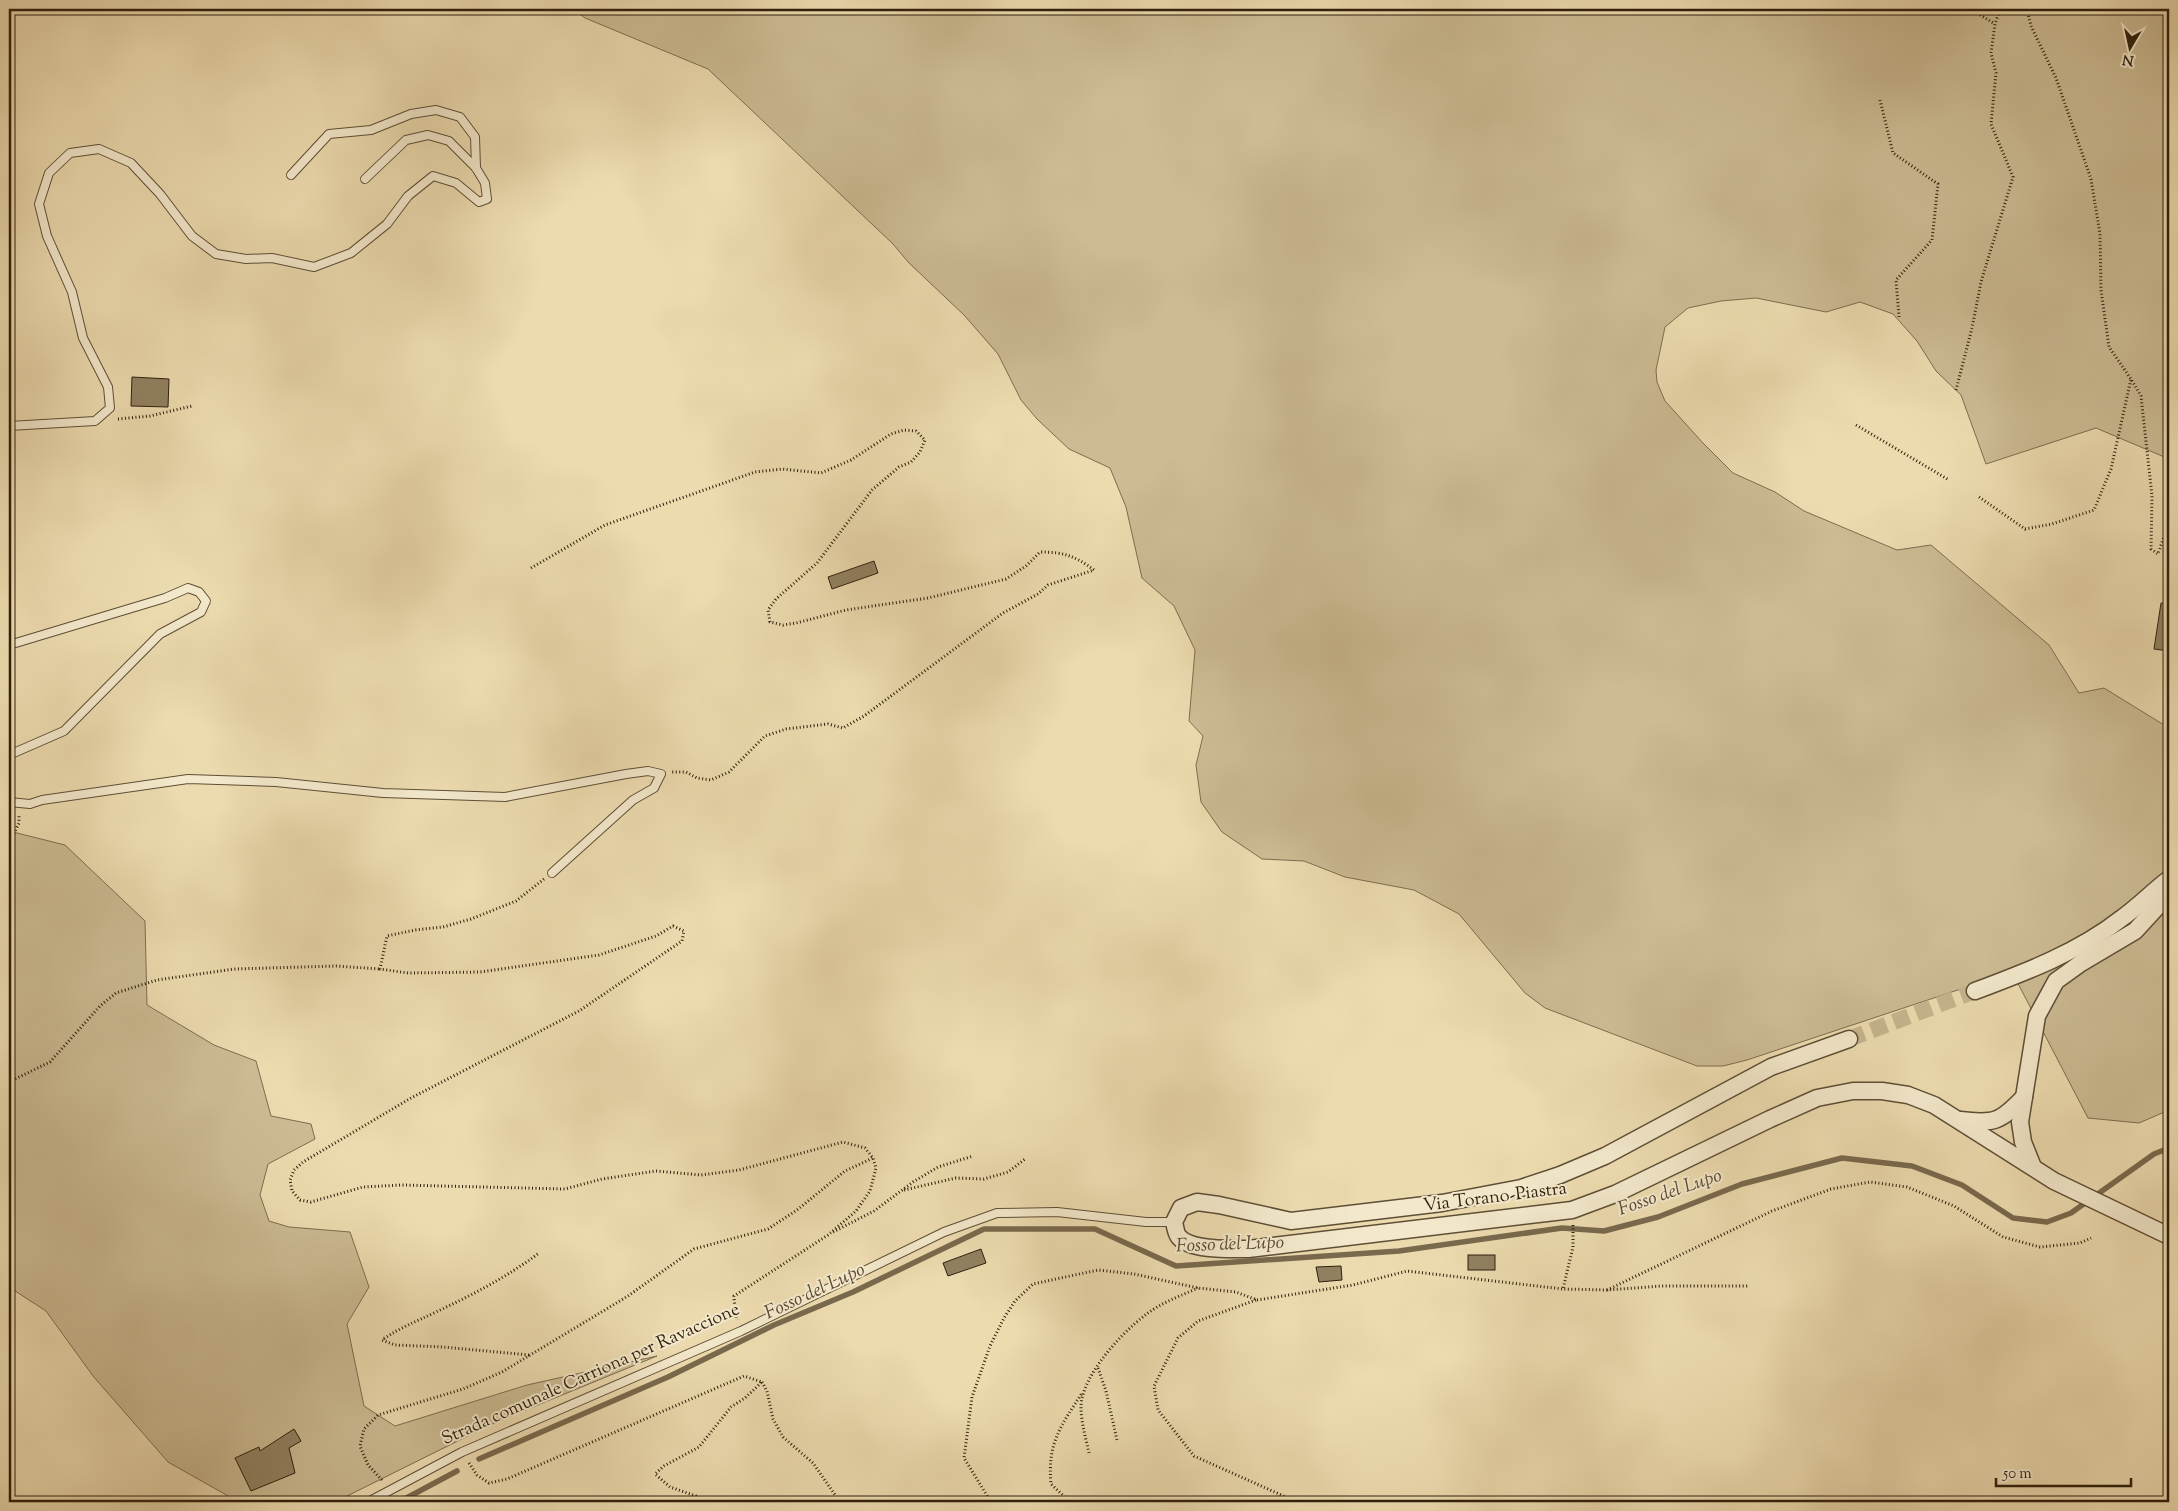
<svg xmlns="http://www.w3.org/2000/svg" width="2178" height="1511" font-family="'Sorts Mill Goudy',serif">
  <rect width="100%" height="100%" fill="#ecdbaf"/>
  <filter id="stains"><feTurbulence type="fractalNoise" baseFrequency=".004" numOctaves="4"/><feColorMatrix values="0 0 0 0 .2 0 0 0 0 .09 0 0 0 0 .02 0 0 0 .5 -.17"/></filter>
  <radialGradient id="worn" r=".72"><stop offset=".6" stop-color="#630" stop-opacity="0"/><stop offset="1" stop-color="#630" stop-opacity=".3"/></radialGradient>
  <g fill="#ccbb93" stroke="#7d6d50">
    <polygon points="573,9 2169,9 2169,459 2096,428 1986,464 1961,395 1936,371 1917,341 1893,314 1860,302 1826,312 1756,298 1721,301 1688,308 1665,327 1656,370 1657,382 1665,401 1703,443 1733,473 1775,492 1804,511 1897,550 1931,545 2049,645 2079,693 2104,688 2169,728 2169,1110 2139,1123 2088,1118 2012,972 1747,1060 1723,1066 1697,1066 1545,1008 1525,993 1459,914 1414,890 1345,877 1304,861 1262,859 1222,832 1201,802 1196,765 1203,736 1189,721 1195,650 1174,606 1142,578 1126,507 1110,468 1069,449 1037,419 1021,400 998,354 964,315 909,263 893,244 708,69 585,18"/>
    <polygon points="9,831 65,845 145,921 147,1005 214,1045 256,1061 271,1116 311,1124 315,1139 268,1164 260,1195 269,1221 289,1227 350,1232 369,1287 347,1324 364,1406 395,1426 527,1385 657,1356 494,1423 335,1502 237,1501 168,1462 93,1376 46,1311 9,1287"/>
  </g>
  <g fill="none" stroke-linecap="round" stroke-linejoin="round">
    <g stroke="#79694d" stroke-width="5.5">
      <polyline points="479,1459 668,1377 774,1325 853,1292 984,1229 1095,1229 1176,1266 1399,1251 1562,1228 1604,1231 1658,1217 1742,1184 1842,1158 1912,1166 1962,1185 2013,1218 2047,1222 2071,1213 2154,1154 2169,1148"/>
      <polyline points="399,1502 457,1471"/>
    </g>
  </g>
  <g fill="#918161" stroke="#2e1f0c">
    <polygon points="132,377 169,379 168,407 131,406"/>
    <polygon points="874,561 878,573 832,589 828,577"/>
    <polygon points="2161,603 2169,603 2169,651 2154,649"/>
    <polygon points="981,1249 986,1263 948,1276 943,1263"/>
    <rect x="1468" y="1255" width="27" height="15"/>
    <polygon points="1341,1266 1342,1280 1319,1282 1316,1267"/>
    <polygon points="294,1429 301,1441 289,1448 295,1473 251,1491 235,1458 259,1447 260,1451"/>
  </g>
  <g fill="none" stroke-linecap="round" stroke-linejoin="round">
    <polyline stroke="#c6b58e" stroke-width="16" stroke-dasharray="16 8" stroke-linecap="butt" points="1849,1039 1975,991"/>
    <g stroke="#5e4e35" stroke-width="10">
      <g id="lane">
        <polyline points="291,175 329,134 371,130 411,114 436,110 460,117 475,137 476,168"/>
        <polyline points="9,426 95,421 110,408 108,387 83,338 72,292 47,236 39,204 49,173 70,153 99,149 131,163 160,194 192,236 216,254 246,259 272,258 314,267 351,253 387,224 408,196 433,176 456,183 479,202 487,199 485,183 476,168 449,141 428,135 406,140 365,179"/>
        <polyline points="9,645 165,598 188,588 199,592 206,601 201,612 160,634 64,731 9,755"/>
        <polyline points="9,802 30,804 42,800 188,779 276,782 383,793 505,797 626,774 648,771 661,774 654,788 633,800 552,873"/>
        <polyline points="368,1502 462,1452 741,1331 944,1232 997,1213 1057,1212 1146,1222 1174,1222"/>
      </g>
    </g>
    <g stroke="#5e4e35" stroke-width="19">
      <g id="street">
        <path d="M1975,991C2026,972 2079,952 2122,918C2139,906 2153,891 2169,879"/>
        <path d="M1849,1039L1771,1067L1605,1156L1560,1175L1521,1188L1442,1203L1291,1221L1219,1205L1197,1202L1181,1208L1174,1222C1175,1226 1176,1234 1179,1237C1191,1251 1231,1249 1248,1249L1572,1210L1615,1194L1770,1119L1817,1098L1853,1091H1882L1908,1095L1934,1105L2054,1181L2169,1236"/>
        <path d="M1960,1120C1995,1124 2000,1122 2024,1097"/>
        <polyline points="2033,1167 2023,1142 2020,1122 2037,1016 2056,981 2081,963 2135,931 2169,894"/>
      </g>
    </g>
    <g stroke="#2e1f0c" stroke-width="3" stroke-dasharray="1 2.5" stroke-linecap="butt">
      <polyline points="2027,9 2031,26 2056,78 2091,179 2100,234 2101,290 2109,347 2131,379"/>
      <polyline points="1977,13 1995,24"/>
      <polyline points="1880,100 1893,153 1938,184 1932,240 1896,280 1899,317"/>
      <polyline points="1956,390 1972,328 1981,282 2013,177 1991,124 1996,73 1991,53 1995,24 2000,9"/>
      <polyline points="118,419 150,416 192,406"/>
      <polyline points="1856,425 1949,480"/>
      <polyline points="1979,497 2025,529 2052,524 2094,510 2111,469 2131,379 2141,396 2152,496 2151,549 2158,554 2168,525 2165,511 2166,467 2169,455"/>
      <path d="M531,568L605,525L755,472L782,469L821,473L851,460L891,434L904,430L916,431L925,440L920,452L911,462L899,467L872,490L817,563L776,599L768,610L770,622L783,625L796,623L846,610L928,598L1006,579L1026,566L1040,552C1064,552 1075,556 1094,570L1048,585L1038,594L1003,613L864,716L843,728L828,724L786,729L765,736L729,772L711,780L697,778L686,772H671"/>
      <polyline points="9,843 19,823 19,814"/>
      <polyline points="544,879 516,901 471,919 443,927 415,930 387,936 380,969 408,973 480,972 599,955 656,936 673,926 684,931 682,941 579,1011 411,1098 303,1162 294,1170 290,1180 292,1191 300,1200 311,1202 363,1187 402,1185 565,1189 602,1179 656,1171 701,1175 739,1170 843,1142 865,1148 873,1158 876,1168 870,1191 856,1211 828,1235 734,1296 735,1312 737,1320"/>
      <polyline points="9,1082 50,1062 100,1006 116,993 157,980 234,969 337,966 380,969"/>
      <polyline points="904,1190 956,1178 984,1179 1008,1172 1025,1159"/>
      <polyline points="1573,1225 1573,1247 1563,1289 1607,1290 1661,1286 1749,1286"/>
      <polyline points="833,1232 874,1211 913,1182 938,1167 973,1156"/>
      <polyline points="1607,1290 1772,1211 1831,1189 1870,1182 1907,1187 1954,1206 2003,1237 2040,1247 2080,1243 2091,1238"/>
      <polyline points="1256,1300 1198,1321 1178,1338 1154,1386 1158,1410 1194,1456 1297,1502"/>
      <path d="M529,1355L443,1347L395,1345L382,1340C401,1327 415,1322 436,1312C472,1295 507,1277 539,1253"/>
      <polyline points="1098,1368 1106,1391 1117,1440"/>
      <polyline points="762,1382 767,1391 773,1419 783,1437 813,1463 840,1502"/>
      <path d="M1089,1453C1086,1439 1081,1422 1081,1407C1081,1374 1131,1321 1159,1306C1171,1299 1185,1294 1198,1288"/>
      <polyline points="469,1463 477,1475 489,1483 507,1479 744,1376 762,1382 745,1398 731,1407 699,1447 664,1466 655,1474 670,1487 696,1496 704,1502"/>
      <polyline points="382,1480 368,1465 360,1446 364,1429 378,1415 463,1389 502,1372 628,1296 694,1249 768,1229 797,1210 845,1171 873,1158"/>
      <polyline points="991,1502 964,1458 972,1397 990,1346 1004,1318 1015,1301 1033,1284 1098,1270 1134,1274 1198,1288 1236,1292 1257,1300 1353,1285 1407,1271 1563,1289"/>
      <path d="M1070,1502L1051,1484C1047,1443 1061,1426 1082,1393"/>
    </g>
    <use href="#lane" stroke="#f3e8cb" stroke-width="8"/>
    <use href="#street" stroke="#f3e8cb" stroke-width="16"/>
  </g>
  <g text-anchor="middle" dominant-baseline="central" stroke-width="4" stroke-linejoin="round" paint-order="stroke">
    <g font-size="18" fill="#2e1f0c" stroke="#f3e8cb">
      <text transform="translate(1495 1198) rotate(-7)">Via Torano-Piastra</text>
      <text transform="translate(591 1375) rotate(-24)">Strada comunale Carriona per Ravaccione</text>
    </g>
    <g font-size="19" font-style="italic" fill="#5a4a32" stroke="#f3e8cb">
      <text transform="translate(1670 1193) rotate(-19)">Fosso del Lupo</text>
      <text transform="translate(1230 1245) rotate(-2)">Fosso del Lupo</text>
      <text transform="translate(815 1292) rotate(-25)">Fosso del Lupo</text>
    </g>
  </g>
  <rect width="2178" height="1511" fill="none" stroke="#ecdbaf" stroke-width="30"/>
  <rect x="10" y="10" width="2158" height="1491" fill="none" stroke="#2e1f0c" stroke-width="2.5"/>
  <rect x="15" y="15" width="2148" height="1481" fill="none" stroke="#2e1f0c"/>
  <g transform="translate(2130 48) rotate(189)" stroke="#f3e8cb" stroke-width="4" paint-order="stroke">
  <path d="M0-4L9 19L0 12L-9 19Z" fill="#2e1f0c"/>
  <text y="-8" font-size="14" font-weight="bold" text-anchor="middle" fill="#2e1f0c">N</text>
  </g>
  <path d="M1996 1478v8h135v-8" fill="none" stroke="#2e1f0c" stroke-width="2.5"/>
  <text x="2003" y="1478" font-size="15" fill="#2e1f0c" stroke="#f3e8cb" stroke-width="4" paint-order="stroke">50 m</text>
  <rect width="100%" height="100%" filter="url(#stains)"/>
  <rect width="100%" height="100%" fill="url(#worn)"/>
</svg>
